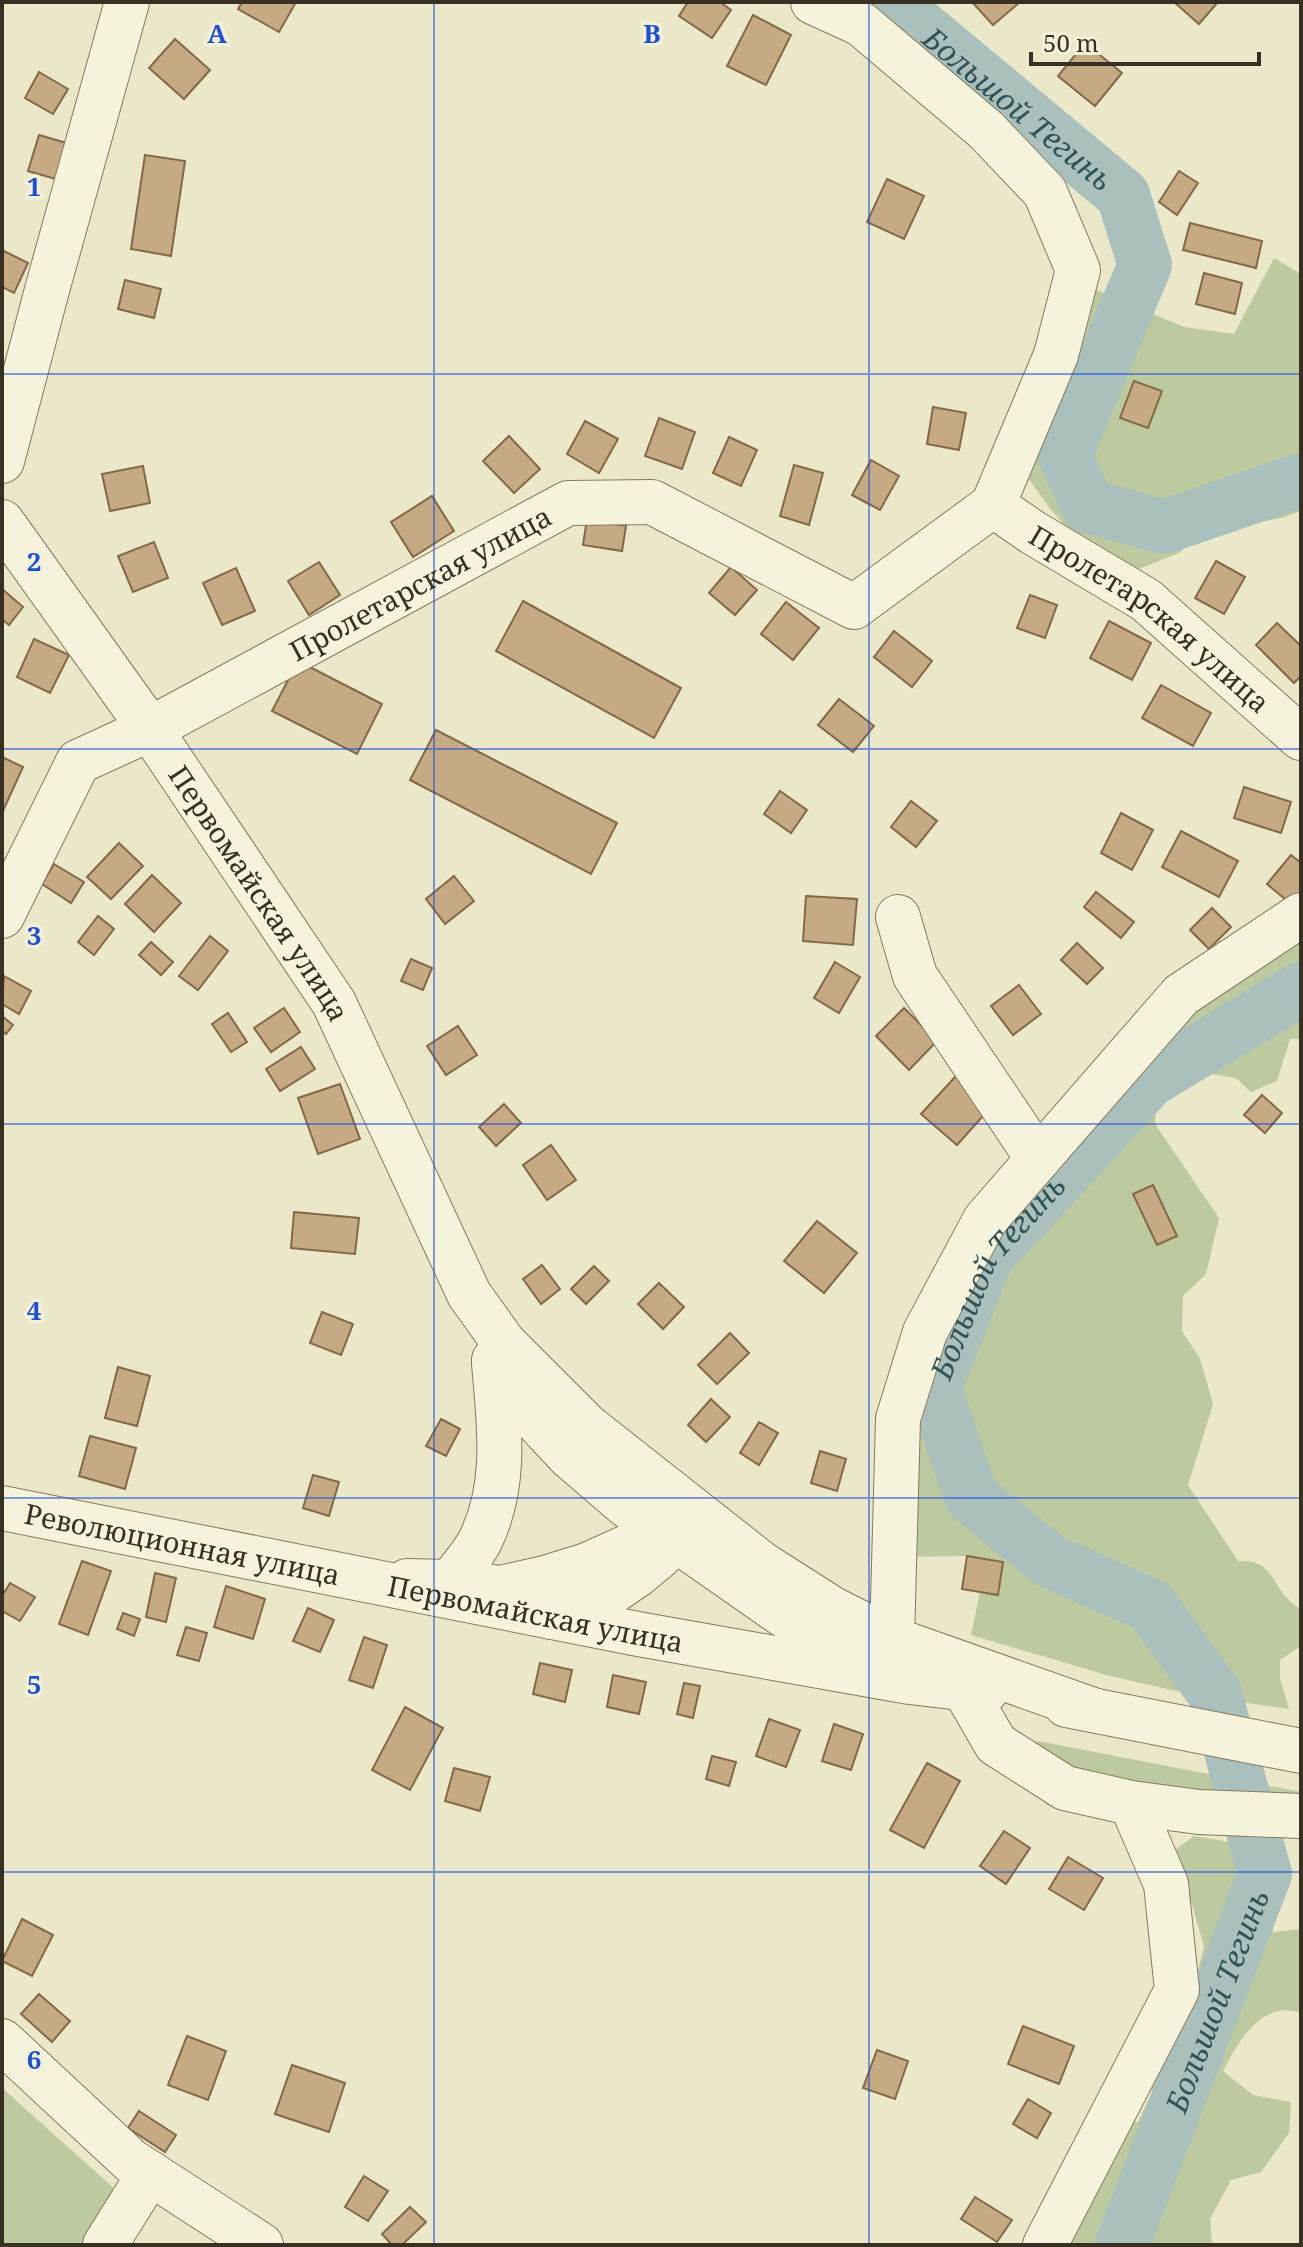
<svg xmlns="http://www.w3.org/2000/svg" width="1303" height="2247" font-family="'Noto Serif',serif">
  <rect width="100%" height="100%" fill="#ebe7c9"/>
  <g fill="#bdc99e">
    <polygon points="1274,258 1301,274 1301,511 1281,518 1199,535 1179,553 1136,570 1083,546 1052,511 1019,466 1080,283 1184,327 1234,334"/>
    <path d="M1301,924V1039H1290L1277,1081L1251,1092L1236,1078L1197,1072L1158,1087L1155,1124L1219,1218L1206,1274L1183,1296L1182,1331L1200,1359L1213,1404L1188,1485L1238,1561C1271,1560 1269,1577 1286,1597C1290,1602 1296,1606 1301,1610V1646L1280,1660V1678L1289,1709L1198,1696L1106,1675L971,1635L980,1592L998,1595L1002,1562L967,1556L893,1557L925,1332L1181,995Z"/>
    <polygon points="1038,1741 1301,1792 1301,1805 1080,1781 1030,1743"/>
    <path d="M1194,1836L1272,1849L1273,1932L1301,1929V2013C1262,1999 1238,2042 1223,2071L1253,2095L1291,2102L1289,2133L1261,2172L1231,2180L1210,2219L1212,2245H1045L1108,2123L1138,2122L1152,2092L1150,2077L1184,2004L1198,1971L1204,1946L1176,1849Z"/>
    <polygon points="2,2088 116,2190 83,2245 2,2245"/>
  </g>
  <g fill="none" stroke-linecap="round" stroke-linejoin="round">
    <g stroke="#aac0bd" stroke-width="54">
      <path id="s1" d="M891,2L1123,195L1145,265L1065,455L1088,506L1164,527L1301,480"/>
      <path id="s2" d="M1122,2245L1265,1874L1215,1694L1151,1606L1050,1561L972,1498L934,1389L986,1258L1150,1080L1301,989"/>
    </g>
  </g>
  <g fill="#c6aa83" stroke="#836947" stroke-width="2">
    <polygon points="242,2 296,2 279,32 238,9"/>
    <polygon points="688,2 720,2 731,10 712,38 679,16"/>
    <polygon points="972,2 1020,2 993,25"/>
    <polygon points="1174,2 1218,2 1199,24"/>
    <polygon points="753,15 791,35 766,85 727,66"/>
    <polygon points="175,39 210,70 184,99 149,68"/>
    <polygon points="1085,43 1122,73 1095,106 1058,76"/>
    <polygon points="39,72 68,89 53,114 25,98"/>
    <polygon points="39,135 77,146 66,182 28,171"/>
    <polygon points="145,155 185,161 171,256 131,249"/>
    <polygon points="1179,171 1198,183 1177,215 1159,202"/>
    <polygon points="887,179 924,196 904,239 867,222"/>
    <polygon points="1190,223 1262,241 1256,268 1183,250"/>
    <polygon points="2,250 28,263 14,293 2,287"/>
    <polygon points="1204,273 1242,283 1235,314 1196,304"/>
    <polygon points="125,280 161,289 154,318 118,309"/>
    <polygon points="1134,381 1162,391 1148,428 1120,418"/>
    <polygon points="933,407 966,413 959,450 927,444"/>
    <polygon points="659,418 695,432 682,469 645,456"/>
    <polygon points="585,421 618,439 599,473 567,454"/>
    <polygon points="509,436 540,469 514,493 483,461"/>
    <polygon points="729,437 757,450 741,486 713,473"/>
    <polygon points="871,460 899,476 880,510 852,495"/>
    <polygon points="794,465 823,473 809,525 780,516"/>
    <polygon points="143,466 150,503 110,511 102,474"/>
    <polygon points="432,496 454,531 413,557 391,522"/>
    <polygon points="587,519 626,526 622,551 583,545"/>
    <polygon points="154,542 168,578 133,592 118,556"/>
    <polygon points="1216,561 1245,577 1224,614 1195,598"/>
    <polygon points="319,562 340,595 309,615 288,581"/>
    <polygon points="731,567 757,590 735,615 709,593"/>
    <polygon points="236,568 255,611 222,625 203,583"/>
    <polygon points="2,589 23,607 9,625 2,619"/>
    <polygon points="1030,595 1057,605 1045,638 1017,628"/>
    <polygon points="523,601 681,688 654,738 496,651"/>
    <polygon points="786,602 819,628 793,660 761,634"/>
    <polygon points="1109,621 1151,643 1132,680 1090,658"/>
    <polygon points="1277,623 1301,646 1301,676 1294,683 1256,645"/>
    <polygon points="894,631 932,661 912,687 874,657"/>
    <polygon points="34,639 69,655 50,693 17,677"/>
    <polygon points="298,661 382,704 357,754 272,711"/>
    <polygon points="1161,685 1211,713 1193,746 1142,718"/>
    <polygon points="839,699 874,726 853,752 818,725"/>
    <polygon points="436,730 617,823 591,874 410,780"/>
    <polygon points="2,757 23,767 2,813"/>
    <polygon points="1244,787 1291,802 1281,833 1234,818"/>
    <polygon points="780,791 807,810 791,833 764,814"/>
    <polygon points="911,801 937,821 916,847 891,827"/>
    <polygon points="1121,813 1153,830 1132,870 1101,853"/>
    <polygon points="1181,831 1238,861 1219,897 1162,867"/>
    <polygon points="119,843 143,866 111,899 87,877"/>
    <polygon points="1291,855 1301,863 1301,892 1291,904 1267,884"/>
    <polygon points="54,864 84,882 71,903 42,884"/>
    <polygon points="152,875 181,903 154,932 125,904"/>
    <polygon points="454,876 474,901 445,924 426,899"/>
    <polygon points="1096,892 1134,922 1121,938 1084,907"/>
    <polygon points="806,896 857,899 853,945 803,941"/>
    <polygon points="1212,908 1231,927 1209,949 1190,930"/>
    <polygon points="98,916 114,929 94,955 78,942"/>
    <polygon points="210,936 228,951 198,990 179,976"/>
    <polygon points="151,942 173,962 161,975 139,955"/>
    <polygon points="1077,943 1103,968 1087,984 1061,960"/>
    <polygon points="411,959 432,968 423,990 401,981"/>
    <polygon points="835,962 860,977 839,1013 814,998"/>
    <polygon points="4,976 31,991 19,1014 2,1004"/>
    <polygon points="1019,985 1041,1014 1013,1035 991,1006"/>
    <polygon points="284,1008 300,1032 271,1052 254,1028"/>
    <polygon points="904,1008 937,1041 909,1070 876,1036"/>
    <polygon points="228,1013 247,1042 231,1052 212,1024"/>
    <polygon points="2,1016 13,1025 6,1034 2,1031"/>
    <polygon points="458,1026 477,1055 446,1075 427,1046"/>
    <polygon points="301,1047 315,1069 280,1091 266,1069"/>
    <polygon points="956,1076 991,1107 957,1145 921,1114"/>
    <polygon points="340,1084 360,1139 318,1154 298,1098"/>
    <polygon points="1262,1095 1282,1113 1265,1133 1244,1115"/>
    <polygon points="504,1104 521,1123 496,1146 479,1127"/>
    <polygon points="551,1145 576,1180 547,1200 523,1165"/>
    <polygon points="1153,1185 1177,1236 1157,1245 1133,1194"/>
    <polygon points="294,1212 359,1218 355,1254 291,1248"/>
    <polygon points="817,1221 857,1253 824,1293 784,1261"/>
    <polygon points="542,1265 560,1289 541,1304 523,1279"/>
    <polygon points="594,1266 609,1281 586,1304 571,1289"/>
    <polygon points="659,1283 684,1307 663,1329 638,1304"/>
    <polygon points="322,1312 353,1324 341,1355 310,1343"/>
    <polygon points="730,1333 749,1353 717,1384 698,1365"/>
    <polygon points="118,1367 150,1376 137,1426 105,1418"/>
    <polygon points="711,1399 730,1417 706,1442 688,1425"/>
    <polygon points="441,1419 460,1429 446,1456 426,1446"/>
    <polygon points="759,1422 778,1433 759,1465 740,1453"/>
    <polygon points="90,1436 136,1448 125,1489 79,1476"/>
    <polygon points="820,1451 846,1459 837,1491 811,1483"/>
    <polygon points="313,1475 339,1482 329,1516 303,1508"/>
    <polygon points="967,1556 1003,1562 998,1595 962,1589"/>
    <polygon points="82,1561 111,1571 88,1635 59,1624"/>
    <polygon points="155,1573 176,1578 166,1622 146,1617"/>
    <polygon points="10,1583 35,1597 20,1621 2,1611 2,1596"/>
    <polygon points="226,1586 265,1599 253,1639 214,1627"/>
    <polygon points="308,1608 334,1620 320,1652 293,1641"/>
    <polygon points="123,1613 140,1619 134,1636 117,1629"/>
    <polygon points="186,1627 207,1633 199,1661 177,1655"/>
    <polygon points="364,1637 387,1645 373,1688 349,1680"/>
    <polygon points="540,1663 572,1670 565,1702 533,1694"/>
    <polygon points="613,1675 646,1682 639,1714 607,1707"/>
    <polygon points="684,1683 700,1686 693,1718 677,1714"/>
    <polygon points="405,1707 443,1728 410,1790 372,1770"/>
    <polygon points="769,1719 800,1730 786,1767 756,1756"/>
    <polygon points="834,1724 863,1734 851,1770 822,1761"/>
    <polygon points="712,1756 736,1762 729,1786 706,1779"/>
    <polygon points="927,1763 960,1781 924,1848 890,1830"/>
    <polygon points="454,1768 490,1777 480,1811 445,1801"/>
    <polygon points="1004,1831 1030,1848 1006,1884 980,1866"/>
    <polygon points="1068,1857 1103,1878 1084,1910 1049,1889"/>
    <polygon points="22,1919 53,1935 32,1976 2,1961"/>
    <polygon points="39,1994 70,2021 52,2042 21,2014"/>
    <polygon points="1023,2026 1074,2046 1059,2084 1008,2064"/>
    <polygon points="187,2036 226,2051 208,2100 168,2085"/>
    <polygon points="877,2050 908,2061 895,2099 863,2088"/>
    <polygon points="292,2065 345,2083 329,2132 275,2114"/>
    <polygon points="1028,2099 1051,2113 1037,2138 1013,2124"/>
    <polygon points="139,2111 176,2135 165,2152 128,2128"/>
    <polygon points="364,2176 388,2191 368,2221 345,2207"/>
    <polygon points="975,2197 1012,2220 997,2242 961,2219"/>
    <polygon points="410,2207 426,2222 402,2245 392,2245 382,2234"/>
  </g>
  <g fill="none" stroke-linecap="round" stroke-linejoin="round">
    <g stroke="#867a5f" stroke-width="46">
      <g id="minor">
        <polyline points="2,461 47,290 127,2"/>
        <path id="s3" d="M993,505L1032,532L1146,600L1301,738"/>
        <path id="s4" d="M2,522L150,729L334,1003L469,1294L504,1343L587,1426L762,1564L831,1608L892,1639L1093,1710"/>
        <path id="s5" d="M2,916L78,762L150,729L568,503L652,502L854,607L993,505L1056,355L1078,270L1045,192L986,130L861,24L813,2"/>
        <polyline points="898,917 915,976 1038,1159"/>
        <polyline points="494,1360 527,1411 569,1456 626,1505 785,1616 853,1650"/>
        <path id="s6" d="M2,1508L638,1634L910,1682L986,1691"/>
        <path d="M407,1581L451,1582C460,1568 473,1555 480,1541C508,1484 499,1424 494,1363"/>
        <polyline points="472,1584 500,1588 545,1578 587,1565 656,1534 689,1533"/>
        <polyline points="551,1617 592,1606 637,1575 661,1555 669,1544 669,1533"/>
        <polyline points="892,1639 898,1419 925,1332 985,1220 1181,995 1301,915"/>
        <polyline points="944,1682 963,1687 996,1744 1065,1788 1131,1803 1199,1812 1301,1816"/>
        <polyline points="1066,1705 1301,1751"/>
        <polyline points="2,2041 131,2161 261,2245"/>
        <polyline points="105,2245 150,2173"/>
        <polyline points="1045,2245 1177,1990 1166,1884 1131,1803"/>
      </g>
    </g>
    <use href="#minor" stroke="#f6f3dc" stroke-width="44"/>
  </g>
  <path fill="none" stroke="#1d4ed8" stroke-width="2" stroke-opacity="0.55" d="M434,2V2245M869,2V2245M2,374H1301M2,749H1301M2,1124H1301M2,1498H1301M2,1872H1301"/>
  <g text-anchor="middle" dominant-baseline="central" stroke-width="7" stroke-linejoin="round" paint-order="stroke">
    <g font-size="28" fill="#383022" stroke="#f3f0d8">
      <text stroke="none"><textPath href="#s5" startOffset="558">Пролетарская улица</textPath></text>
      <text stroke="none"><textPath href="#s3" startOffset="194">Пролетарская улица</textPath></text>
      <text stroke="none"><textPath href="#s4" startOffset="452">Первомайская улица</textPath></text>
      <text stroke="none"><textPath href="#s6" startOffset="184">Революционная улица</textPath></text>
      <text stroke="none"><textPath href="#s6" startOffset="544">Первомайская улица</textPath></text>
    </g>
    <g font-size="30" font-style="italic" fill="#325356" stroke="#f3f0d8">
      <text stroke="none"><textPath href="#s1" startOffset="166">Большой Тегинь</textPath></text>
      <text stroke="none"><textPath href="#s2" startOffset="1150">Большой Тегинь</textPath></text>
      <text stroke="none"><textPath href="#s2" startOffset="262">Большой Тегинь</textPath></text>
    </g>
  </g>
  <g font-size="26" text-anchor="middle" font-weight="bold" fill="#1d4ed8" stroke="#f3f0d8" stroke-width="7" stroke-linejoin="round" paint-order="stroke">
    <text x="217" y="43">A</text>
    <text x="652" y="43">B</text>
    <text x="34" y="196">1</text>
    <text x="34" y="571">2</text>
    <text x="34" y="945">3</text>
    <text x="34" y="1320">4</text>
    <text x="34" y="1694">5</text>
    <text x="34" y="2069">6</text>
  </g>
  <rect width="1303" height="2247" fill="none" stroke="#383022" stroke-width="8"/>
  <path d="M1031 52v12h228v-12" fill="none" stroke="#383022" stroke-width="4"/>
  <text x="1043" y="52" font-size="24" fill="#383022" stroke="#f3f0d8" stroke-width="6" paint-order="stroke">50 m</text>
</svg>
